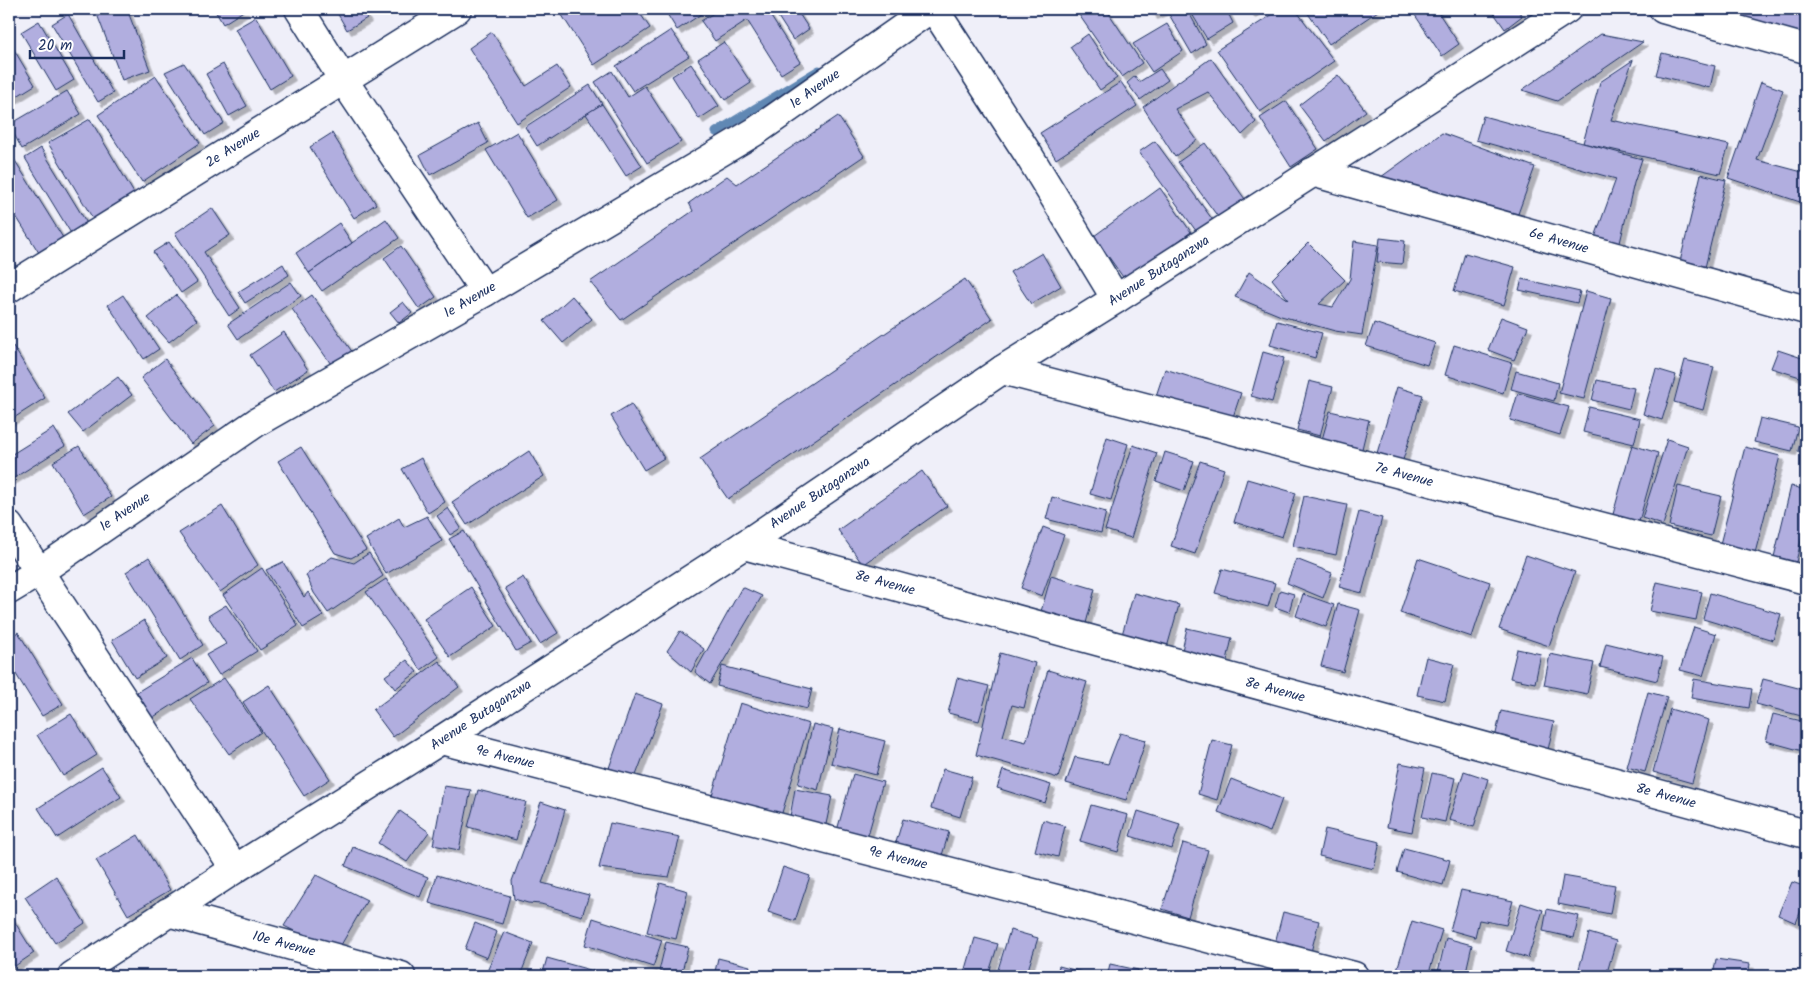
<svg xmlns="http://www.w3.org/2000/svg" width="1815" height="985" font-family="Kalam,sans-serif">
  <defs>
    <filter id="shadow"><feDropShadow dx="4.5" dy="4.5" stdDeviation="0" flood-color="#0004"/></filter>
  </defs>
  <rect width="100%" height="100%" fill="#efeff9"/>
  <filter id="ink" filterUnits="userSpaceOnUse"><feTurbulence type="fractalNoise" baseFrequency=".02" numOctaves="2"/><feDisplacementMap in="SourceGraphic" scale="10" xChannelSelector="R" yChannelSelector="G"/><feConvolveMatrix kernelMatrix="1 2 1 2 8 2 1 2 1" color-interpolation-filters="sRGB"/></filter>
  <g filter="url(#ink)">
    <g fill="none" stroke-linecap="round" stroke-linejoin="round">
      <polyline stroke="#6188b4" stroke-width="9" points="716,132 819,70"/>
    </g>
    <g fill="#b1aedf" stroke="#1b2f5e" filter="url(#shadow)">
      <polygon points="95,9 127,9 150,70 122,80"/>
      <polygon points="214,9 244,9 245,10 223,24"/>
      <polygon points="335,9 362,9 367,18 347,30"/>
      <polygon points="558,9 637,9 650,28 594,65"/>
      <polygon points="664,9 709,9 677,30"/>
      <polygon points="720,9 766,9 800,62 781,74 747,20 715,41 701,21"/>
      <polygon points="773,9 796,9 809,29 793,40"/>
      <polygon points="1075,9 1106,9 1142,63 1122,77"/>
      <polygon points="1150,9 1166,9 1153,15"/>
      <polygon points="1172,9 1187,9 1206,44 1192,54 1167,11"/>
      <polygon points="1189,9 1226,9 1233,23 1207,39"/>
      <polygon points="1248,9 1258,9 1251,14"/>
      <polygon points="1281,9 1295,9 1334,61 1260,112 1217,50"/>
      <polygon points="1305,9 1381,9 1329,44"/>
      <polygon points="1411,9 1436,9 1459,44 1442,56"/>
      <polygon points="1491,9 1517,9 1522,16 1505,29"/>
      <polygon points="1740,9 1806,9 1806,25 1803,35 1738,17"/>
      <polygon points="68,14 113,93 98,102 52,24"/>
      <polygon points="256,17 291,76 270,89 235,29"/>
      <polygon points="39,21 74,80 56,91 21,32"/>
      <polygon points="1167,24 1183,51 1152,72 1133,44"/>
      <polygon points="671,30 689,56 633,91 616,66"/>
      <polygon points="492,32 526,86 557,66 571,87 517,123 469,48"/>
      <polygon points="1088,34 1117,78 1100,90 1070,47"/>
      <polygon points="1601,34 1643,42 1557,101 1522,90"/>
      <polygon points="724,42 751,83 725,100 698,59"/>
      <polygon points="13,48 35,85 9,101 9,50"/>
      <polygon points="1662,53 1715,66 1710,88 1656,75"/>
      <polygon points="1211,58 1256,122 1242,135 1208,92 1175,109 1197,140 1175,157 1143,107"/>
      <polygon points="1633,60 1611,120 1729,145 1720,174 1583,143 1600,82"/>
      <polygon points="184,63 224,123 205,135 165,72"/>
      <polygon points="223,64 247,106 229,116 206,74"/>
      <polygon points="691,64 719,106 699,119 672,76"/>
      <polygon points="1160,69 1168,80 1140,100 1127,83 1135,76 1139,82"/>
      <polygon points="612,71 628,97 645,86 681,142 647,163 595,82"/>
      <polygon points="1338,75 1366,111 1326,141 1299,105"/>
      <polygon points="156,76 200,143 142,182 98,115"/>
      <polygon points="1121,82 1137,106 1056,159 1040,133"/>
      <polygon points="1761,82 1783,90 1757,160 1806,173 1806,204 1728,178"/>
      <polygon points="590,85 602,104 537,146 525,127"/>
      <polygon points="67,91 81,114 22,149 9,125"/>
      <polygon points="1286,101 1318,149 1291,167 1260,118"/>
      <polygon points="602,104 642,166 626,176 586,114"/>
      <polygon points="838,116 864,156 621,320 590,282 693,211 689,203 727,176 737,184"/>
      <polygon points="1483,116 1642,159 1634,183 1619,247 1594,240 1616,179 1476,140"/>
      <polygon points="90,119 138,200 96,224 48,143"/>
      <polygon points="478,123 488,143 430,175 420,155"/>
      <polygon points="517,132 558,200 527,218 486,150"/>
      <polygon points="332,133 376,204 354,218 310,147"/>
      <polygon points="1442,133 1535,167 1515,222 1381,177"/>
      <polygon points="1155,141 1215,223 1199,235 1139,152"/>
      <polygon points="1205,143 1247,202 1221,221 1178,162"/>
      <polygon points="41,148 88,225 72,235 25,158"/>
      <polygon points="14,159 65,241 41,256 9,205 9,162"/>
      <polygon points="1701,174 1726,180 1703,276 1678,270"/>
      <polygon points="1160,188 1191,232 1125,280 1094,236"/>
      <polygon points="212,208 230,235 204,252 240,308 229,316 175,233"/>
      <polygon points="386,219 399,238 322,291 309,273"/>
      <polygon points="339,223 352,243 309,273 296,253"/>
      <polygon points="1380,238 1405,241 1402,264 1377,262"/>
      <polygon points="1354,241 1378,245 1362,335 1335,331 1281,316 1235,297 1249,272 1289,300 1272,279 1308,243 1345,280 1319,304 1333,307 1350,279"/>
      <polygon points="169,242 197,282 181,293 153,252"/>
      <polygon points="401,246 436,297 419,309 384,258"/>
      <polygon points="1042,253 1061,286 1031,304 1010,272"/>
      <polygon points="1465,253 1515,267 1504,305 1454,291"/>
      <polygon points="9,256 17,270 9,275"/>
      <polygon points="283,264 289,275 245,303 238,292"/>
      <polygon points="965,279 992,319 728,499 700,459"/>
      <polygon points="1522,279 1580,292 1577,303 1519,290"/>
      <polygon points="291,282 301,296 238,339 228,324"/>
      <polygon points="1586,291 1611,298 1584,399 1559,393"/>
      <polygon points="123,295 159,349 144,359 108,305"/>
      <polygon points="176,295 197,320 169,342 148,318"/>
      <polygon points="312,295 353,353 333,367 292,309"/>
      <polygon points="572,296 592,319 563,343 544,321"/>
      <polygon points="403,302 412,313 399,323 390,312"/>
      <polygon points="1501,317 1528,327 1514,360 1488,350"/>
      <polygon points="1277,321 1322,333 1315,358 1270,345"/>
      <polygon points="1374,323 1435,343 1427,365 1366,346"/>
      <polygon points="284,332 308,370 274,392 250,355"/>
      <polygon points="1454,345 1512,363 1503,393 1445,375"/>
      <polygon points="13,346 45,398 9,421 9,349"/>
      <polygon points="1778,350 1805,359 1800,377 1771,368"/>
      <polygon points="1263,352 1284,358 1272,402 1251,396"/>
      <polygon points="165,359 215,426 191,444 141,378"/>
      <polygon points="1685,360 1714,367 1703,410 1674,402"/>
      <polygon points="1165,369 1241,393 1232,420 1156,396"/>
      <polygon points="1656,369 1676,375 1662,420 1643,414"/>
      <polygon points="1516,371 1558,383 1554,401 1511,389"/>
      <polygon points="118,377 132,395 83,432 68,414"/>
      <polygon points="1597,380 1634,388 1629,409 1592,400"/>
      <polygon points="1309,381 1333,387 1320,436 1297,430"/>
      <polygon points="1397,387 1423,395 1403,460 1377,453"/>
      <polygon points="1518,393 1569,407 1560,435 1510,420"/>
      <polygon points="631,404 664,458 644,470 611,416"/>
      <polygon points="1589,407 1640,419 1634,444 1583,432"/>
      <polygon points="1330,411 1369,420 1361,453 1321,443"/>
      <polygon points="1760,418 1798,427 1792,451 1754,442"/>
      <polygon points="1806,420 1806,453 1798,451"/>
      <polygon points="54,428 65,446 9,481 9,456"/>
      <polygon points="1107,437 1128,444 1111,500 1090,494"/>
      <polygon points="1667,439 1688,446 1663,525 1642,518"/>
      <polygon points="1133,445 1157,453 1131,538 1105,530"/>
      <polygon points="1632,445 1658,453 1638,525 1612,518"/>
      <polygon points="79,446 111,497 84,514 53,462"/>
      <polygon points="301,447 366,550 351,558 335,553 278,461"/>
      <polygon points="1745,447 1780,456 1754,557 1719,548"/>
      <polygon points="529,451 544,476 467,525 452,502"/>
      <polygon points="1165,452 1194,461 1184,491 1156,481"/>
      <polygon points="421,458 432,481 445,502 428,513 402,469"/>
      <polygon points="1200,461 1224,469 1195,554 1171,546"/>
      <polygon points="922,471 947,506 863,565 838,530"/>
      <polygon points="1247,479 1296,493 1282,537 1234,522"/>
      <polygon points="1678,486 1721,496 1711,536 1669,526"/>
      <polygon points="1791,486 1806,490 1806,519 1796,562 1774,557"/>
      <polygon points="1304,496 1347,505 1336,555 1293,546"/>
      <polygon points="1052,497 1106,512 1101,533 1046,519"/>
      <polygon points="222,506 258,565 220,592 179,533"/>
      <polygon points="448,508 461,528 450,535 437,516"/>
      <polygon points="1359,512 1382,518 1362,593 1339,587"/>
      <polygon points="427,516 442,541 386,574 366,539 399,518 404,527"/>
      <polygon points="1043,527 1064,535 1042,596 1021,588"/>
      <polygon points="464,531 531,643 516,651 449,539"/>
      <polygon points="1806,539 1806,556 1802,555"/>
      <polygon points="369,553 383,576 328,613 314,593 306,575 332,557 354,563"/>
      <polygon points="1526,555 1575,572 1549,646 1499,629"/>
      <polygon points="149,557 203,645 180,660 126,572"/>
      <polygon points="1418,558 1490,582 1472,637 1400,613"/>
      <polygon points="1296,559 1332,573 1323,598 1287,583"/>
      <polygon points="283,562 304,597 308,592 323,616 303,628 266,570"/>
      <polygon points="262,568 298,626 260,650 223,595"/>
      <polygon points="1222,569 1275,583 1268,607 1215,593"/>
      <polygon points="1051,576 1095,589 1085,627 1040,615"/>
      <polygon points="523,577 558,633 540,644 505,588"/>
      <polygon points="386,579 439,657 421,670 366,592"/>
      <polygon points="1657,582 1702,592 1696,620 1650,611"/>
      <polygon points="471,587 496,626 450,657 424,619"/>
      <polygon points="742,587 762,596 710,684 695,672"/>
      <polygon points="1280,590 1294,594 1289,612 1275,607"/>
      <polygon points="1134,593 1179,605 1166,651 1121,638"/>
      <polygon points="1710,593 1781,614 1773,640 1703,619"/>
      <polygon points="1303,594 1334,605 1326,627 1296,616"/>
      <polygon points="1338,604 1360,610 1343,672 1321,666"/>
      <polygon points="226,605 257,651 219,675 206,655 226,644 208,616"/>
      <polygon points="144,620 167,658 135,678 112,640"/>
      <polygon points="1694,627 1716,634 1703,676 1680,670"/>
      <polygon points="1187,628 1232,638 1226,665 1181,655"/>
      <polygon points="680,631 704,649 691,672 667,651"/>
      <polygon points="18,632 63,704 42,716 9,663 9,638"/>
      <polygon points="1606,643 1663,657 1657,681 1600,667"/>
      <polygon points="1517,649 1541,654 1535,683 1510,678"/>
      <polygon points="1000,653 1035,663 1024,708 1012,705 1003,736 1026,742 1048,670 1087,682 1058,778 976,755"/>
      <polygon points="1550,654 1594,663 1587,694 1544,685"/>
      <polygon points="1426,657 1454,664 1445,701 1417,695"/>
      <polygon points="192,658 207,683 152,718 137,692"/>
      <polygon points="407,660 417,672 395,689 385,676"/>
      <polygon points="439,661 459,687 393,737 373,710"/>
      <polygon points="722,666 812,689 807,709 717,686"/>
      <polygon points="224,678 261,732 229,754 190,699"/>
      <polygon points="957,678 989,686 979,721 948,713"/>
      <polygon points="1694,679 1752,689 1749,708 1691,698"/>
      <polygon points="1763,679 1806,690 1805,717 1756,704"/>
      <polygon points="269,685 330,779 304,796 243,702"/>
      <polygon points="1648,692 1667,697 1645,772 1627,767"/>
      <polygon points="635,694 663,704 635,778 609,768"/>
      <polygon points="740,703 809,724 781,816 712,795"/>
      <polygon points="1670,709 1709,720 1692,783 1653,772"/>
      <polygon points="1501,711 1554,722 1548,750 1495,738"/>
      <polygon points="71,714 97,755 63,776 37,735"/>
      <polygon points="1773,714 1806,722 1806,752 1766,741"/>
      <polygon points="813,724 833,729 818,790 798,784"/>
      <polygon points="840,729 885,741 876,775 831,763"/>
      <polygon points="1120,733 1146,740 1126,800 1066,783 1075,757 1108,764"/>
      <polygon points="1212,740 1232,745 1217,800 1198,794"/>
      <polygon points="1400,763 1425,768 1412,832 1387,827"/>
      <polygon points="102,767 121,797 57,838 38,808"/>
      <polygon points="943,769 972,777 960,817 931,808"/>
      <polygon points="1003,770 1051,785 1045,803 997,788"/>
      <polygon points="1464,771 1488,779 1474,827 1449,820"/>
      <polygon points="1432,773 1455,778 1445,822 1422,817"/>
      <polygon points="853,774 883,782 866,842 836,834"/>
      <polygon points="1231,779 1282,799 1270,832 1218,812"/>
      <polygon points="444,786 471,790 459,850 433,845"/>
      <polygon points="795,789 832,796 825,829 789,822"/>
      <polygon points="478,790 526,802 516,840 468,827"/>
      <polygon points="541,802 565,810 551,859 542,883 589,895 582,916 541,904 528,903 514,899 512,881"/>
      <polygon points="1091,805 1128,815 1118,852 1080,841"/>
      <polygon points="400,811 429,832 407,862 378,843"/>
      <polygon points="1138,811 1180,824 1172,849 1130,836"/>
      <polygon points="903,819 949,832 940,862 894,849"/>
      <polygon points="1043,820 1065,826 1058,857 1035,851"/>
      <polygon points="610,823 680,837 669,877 599,868"/>
      <polygon points="1325,829 1380,842 1374,869 1319,856"/>
      <polygon points="138,835 170,890 128,915 96,860"/>
      <polygon points="1183,843 1208,850 1188,917 1162,909"/>
      <polygon points="353,847 428,877 420,897 345,866"/>
      <polygon points="1404,848 1450,860 1443,885 1397,872"/>
      <polygon points="783,867 810,876 795,921 768,912"/>
      <polygon points="316,875 367,900 337,952 284,926"/>
      <polygon points="437,875 510,896 502,924 429,903"/>
      <polygon points="56,876 85,923 55,943 25,897"/>
      <polygon points="1563,876 1615,885 1610,914 1558,904"/>
      <polygon points="1792,882 1806,887 1806,898 1796,923 1778,915"/>
      <polygon points="660,883 688,891 676,939 647,932"/>
      <polygon points="1461,890 1513,901 1506,925 1479,920 1475,937 1450,930"/>
      <polygon points="1521,903 1543,910 1528,958 1506,951"/>
      <polygon points="1547,909 1579,916 1574,938 1543,931"/>
      <polygon points="1283,912 1319,921 1310,956 1274,947"/>
      <polygon points="9,913 34,953 9,970"/>
      <polygon points="593,918 662,940 653,967 585,945"/>
      <polygon points="1412,921 1442,930 1428,976 1395,976"/>
      <polygon points="475,923 497,932 487,958 465,949"/>
      <polygon points="1010,930 1038,938 1026,976 996,976"/>
      <polygon points="504,932 533,943 520,976 485,976"/>
      <polygon points="1589,933 1616,941 1606,976 1577,976"/>
      <polygon points="975,938 998,944 988,976 964,976"/>
      <polygon points="1446,938 1472,945 1465,976 1437,976"/>
      <polygon points="666,942 688,947 681,976 659,971"/>
      <polygon points="547,958 601,973 600,976 542,976"/>
      <polygon points="718,958 750,966 747,976 714,976"/>
      <polygon points="1716,959 1750,964 1748,976 1713,976"/>
      <polygon points="1110,964 1138,970 1137,976 1107,976"/>
      <polygon points="1059,966 1082,972 1081,976 1056,976"/>
      <polygon points="1531,969 1551,976 1528,976"/>
      <polygon points="759,972 777,976 758,976"/>
    </g>
    <g fill="none" stroke-linecap="round" stroke-linejoin="round">
      <g stroke="#1b2f5e" stroke-width="31">
        <g id="street">
          <polyline points="299,9 344,81 485,292"/>
          <polyline points="934,9 1028,154 1116,299"/>
          <polyline points="1663,9 1806,49"/>
          <polyline points="1312,172 1806,310"/>
          <polyline points="9,288 457,9"/>
          <polyline points="1002,370 1806,580"/>
          <polyline points="744,545 1806,834"/>
          <polyline points="9,590 39,572 257,422 485,292 756,131 930,9"/>
          <polyline points="441,740 1354,976"/>
          <polyline points="168,912 401,976"/>
          <polyline points="72,976 235,869"/>
        </g>
      </g>
      <g stroke="#1b2f5e" stroke-width="31">
        <polyline id="secondary" points="9,526 235,869 441,740 744,545 1002,370 1116,299 1567,9"/>
      </g>
      <use href="#street" stroke="#fff" stroke-width="28"/>
      <use href="#secondary" stroke="#fff" stroke-width="28"/>
    </g>
  </g>
  <g text-anchor="middle" dominant-baseline="central" stroke-width="4" stroke-linejoin="round" paint-order="stroke">
    <g font-size="14" fill="#1b2f5e" stroke="#fff">
      <text transform="translate(815 89) rotate(-35)">1e Avenue</text>
      <text transform="translate(233 148) rotate(-32)">2e Avenue</text>
      <text transform="translate(1559 241) rotate(16)">6e Avenue</text>
      <text transform="translate(1159 271) rotate(-33)">Avenue Butaganzwa</text>
      <text transform="translate(470 300) rotate(-30)">1e Avenue</text>
      <text transform="translate(1404 475) rotate(15)">7e Avenue</text>
      <text transform="translate(820 493) rotate(-34)">Avenue Butaganzwa</text>
      <text transform="translate(125 512) rotate(-34)">1e Avenue</text>
      <text transform="translate(885 583) rotate(15)">8e Avenue</text>
      <text transform="translate(1275 690) rotate(15)">8e Avenue</text>
      <text transform="translate(481 715) rotate(-33)">Avenue Butaganzwa</text>
      <text transform="translate(505 757) rotate(14)">9e Avenue</text>
      <text transform="translate(1666 796) rotate(15)">8e Avenue</text>
      <text transform="translate(898 858) rotate(14)">9e Avenue</text>
      <text transform="translate(284 944) rotate(15)">10e Avenue</text>
    </g>
  </g>
  <rect width="1815" height="985" fill="none" stroke="#fff" stroke-width="30"/>
  <rect x="15" y="15" width="1785" height="955" fill="none" stroke="#1b2f5e" stroke-width="2" filter="url(#ink)"/>
  <path d="M30 50v8h94v-8" fill="none" stroke="#1b2f5e" stroke-width="2.5"/>
  <text x="38" y="50" font-size="15" fill="#1b2f5e" stroke="#ffffff" stroke-width="4" paint-order="stroke">20 m</text>
</svg>
